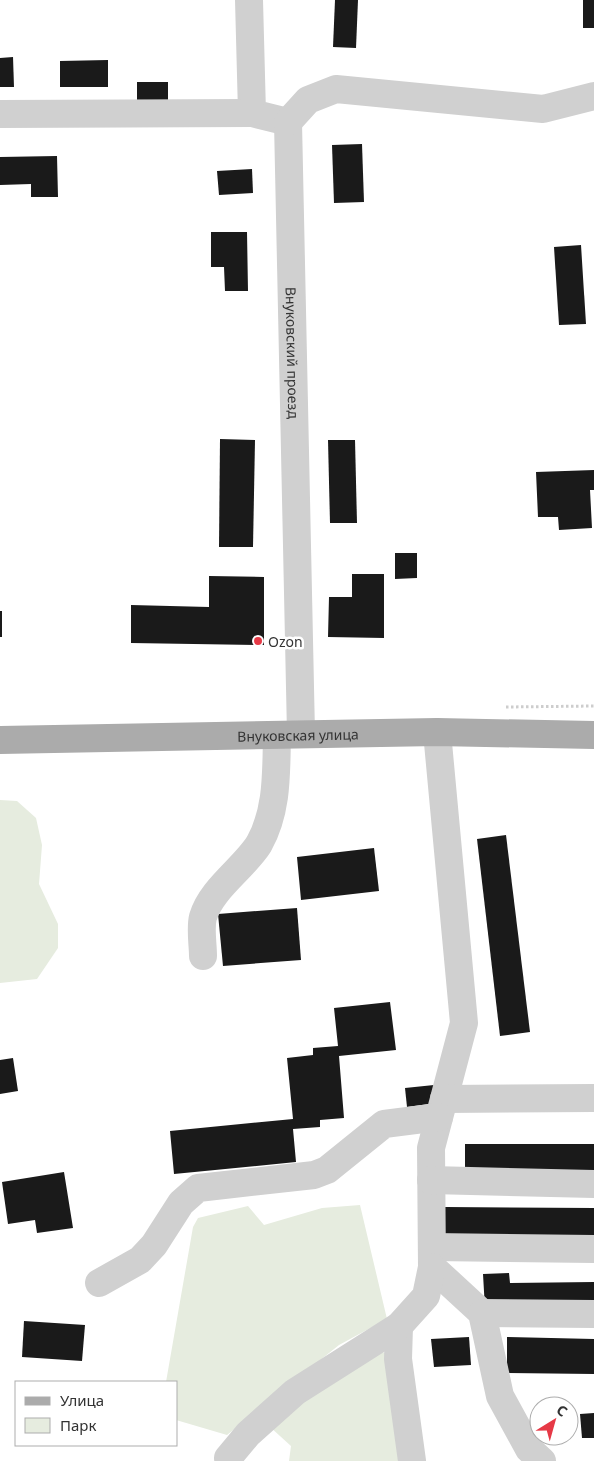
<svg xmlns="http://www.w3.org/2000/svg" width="594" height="1461" font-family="'Noto Sans',sans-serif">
  <rect width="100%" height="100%" fill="#fff"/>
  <g fill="#e6ecdf">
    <polygon points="0,800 17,801 36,818 42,845 39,884 58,924 58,948 37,979 0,983"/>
    <polygon points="360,1205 387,1319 339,1345 227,1435 176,1420 176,1382 166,1382 193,1227 198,1218 248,1206 264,1225 322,1208"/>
    <polygon points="382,1352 391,1355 399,1461 289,1461 291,1446 269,1426 315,1388"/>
  </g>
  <g fill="#1a1a1a">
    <polygon points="335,0 358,0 356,48 333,47"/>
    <rect x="583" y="0" width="11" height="28"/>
    <polygon points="13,57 14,87 0,87 0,58"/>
    <polygon points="108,60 108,87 60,87 60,61"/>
    <polygon points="137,82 168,82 168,102 137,103"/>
    <polygon points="362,144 364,202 334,203 332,145"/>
    <polygon points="57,156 58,197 31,197 31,184 0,185 0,157"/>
    <polygon points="252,169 253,193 219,195 217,171"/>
    <polygon points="211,232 247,232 248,291 225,291 224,267 211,267"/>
    <polygon points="581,245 586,324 559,325 554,247"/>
    <polygon points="220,439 255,440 253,547 219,547"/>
    <polygon points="328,440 355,440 357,523 330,523"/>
    <polygon points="594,470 594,490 590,490 592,528 559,530 558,517 538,517 536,472"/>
    <polygon points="395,553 417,553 417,578 395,579"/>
    <polygon points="352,574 384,574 384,638 328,637 329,597 352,597"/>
    <polygon points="209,576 264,577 264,645 131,643 131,605 209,607"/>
    <rect x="0" y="611" width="2" height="26"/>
    <polygon points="506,835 530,1032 500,1036 477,839"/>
    <polygon points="374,848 379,891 301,900 297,857"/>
    <polygon points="297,908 301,960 223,966 218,914"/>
    <polygon points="390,1002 396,1050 339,1056 344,1118 320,1120 320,1127 293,1129 296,1162 174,1174 170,1131 293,1119 287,1058 313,1055 313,1048 338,1046 334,1008"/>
    <polygon points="13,1058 18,1091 0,1094 0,1060"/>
    <polygon points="434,1085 436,1103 407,1107 405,1088"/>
    <rect x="465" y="1144" width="129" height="32"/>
    <polygon points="64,1172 73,1228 37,1233 35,1220 8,1224 2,1182"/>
    <polygon points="445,1207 594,1208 594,1239 445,1238"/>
    <polygon points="509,1273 510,1283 594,1282 594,1308 485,1309 483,1274"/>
    <polygon points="24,1321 85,1325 82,1361 22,1357"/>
    <polygon points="469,1337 471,1365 434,1367 431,1339"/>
    <polygon points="507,1337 594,1339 594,1374 507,1373"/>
    <polygon points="594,1413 594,1438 582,1438 580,1414"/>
  </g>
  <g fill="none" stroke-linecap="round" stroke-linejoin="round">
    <polyline stroke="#cdcdcd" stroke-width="3" stroke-dasharray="2.5 2.5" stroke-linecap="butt" points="506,707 594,706"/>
    <g stroke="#d0d0d0" stroke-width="28">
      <path id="s1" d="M249,0L252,113L288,122L301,734"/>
      <polyline points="0,114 252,113"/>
      <polyline points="288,122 308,100 336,89 543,109 594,96"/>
      <polyline points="437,732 464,1023 431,1148 432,1267 482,1313 500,1396 529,1449 542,1461"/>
      <path d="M203,956C203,944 200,928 203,917C211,889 244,868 259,844C278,810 276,772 277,735"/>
      <polyline points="444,1099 594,1098"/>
      <polyline points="431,1180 594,1184"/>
      <polyline points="432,1247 594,1249"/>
      <polyline points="99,1283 140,1260 154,1245 181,1203 198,1188 314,1175 327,1170 384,1124 439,1117"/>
      <polyline points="482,1313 594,1314"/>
      <polyline points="399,1326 398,1359 412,1461"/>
      <polyline points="228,1458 248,1434 295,1392 399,1326 426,1296 432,1267"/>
    </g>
    <path stroke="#ababab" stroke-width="28" id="s2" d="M0,740L437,732L594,735"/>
  </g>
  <circle fill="#e63946" stroke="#fff" stroke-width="2" cx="258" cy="641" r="5"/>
  <g text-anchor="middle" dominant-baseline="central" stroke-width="5" stroke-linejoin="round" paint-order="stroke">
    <g font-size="14" fill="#333" stroke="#fff">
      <text stroke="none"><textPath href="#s1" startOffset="381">Внуковский проезд</textPath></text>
      <text stroke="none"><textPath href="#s2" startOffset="298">Внуковская улица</textPath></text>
    </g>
    <g font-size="14" fill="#333" stroke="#fff" text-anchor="start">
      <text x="268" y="641">Ozon</text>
    </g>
  </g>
  <rect x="15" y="1381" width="162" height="65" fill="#ffffff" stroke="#adadad"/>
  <rect x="25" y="1397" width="25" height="8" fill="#ababab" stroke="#adadad"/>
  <text x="60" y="1406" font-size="15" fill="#333333">Улица</text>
  <rect x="25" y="1418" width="25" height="15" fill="#e6ecdf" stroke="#adadad"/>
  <text x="60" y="1431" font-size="15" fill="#333333">Парк</text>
  <g transform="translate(554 1421) rotate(37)"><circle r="24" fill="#ffffff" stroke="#adadad"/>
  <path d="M0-4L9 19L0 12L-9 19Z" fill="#e63946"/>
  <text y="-8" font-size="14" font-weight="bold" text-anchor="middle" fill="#333333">С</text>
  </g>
</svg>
